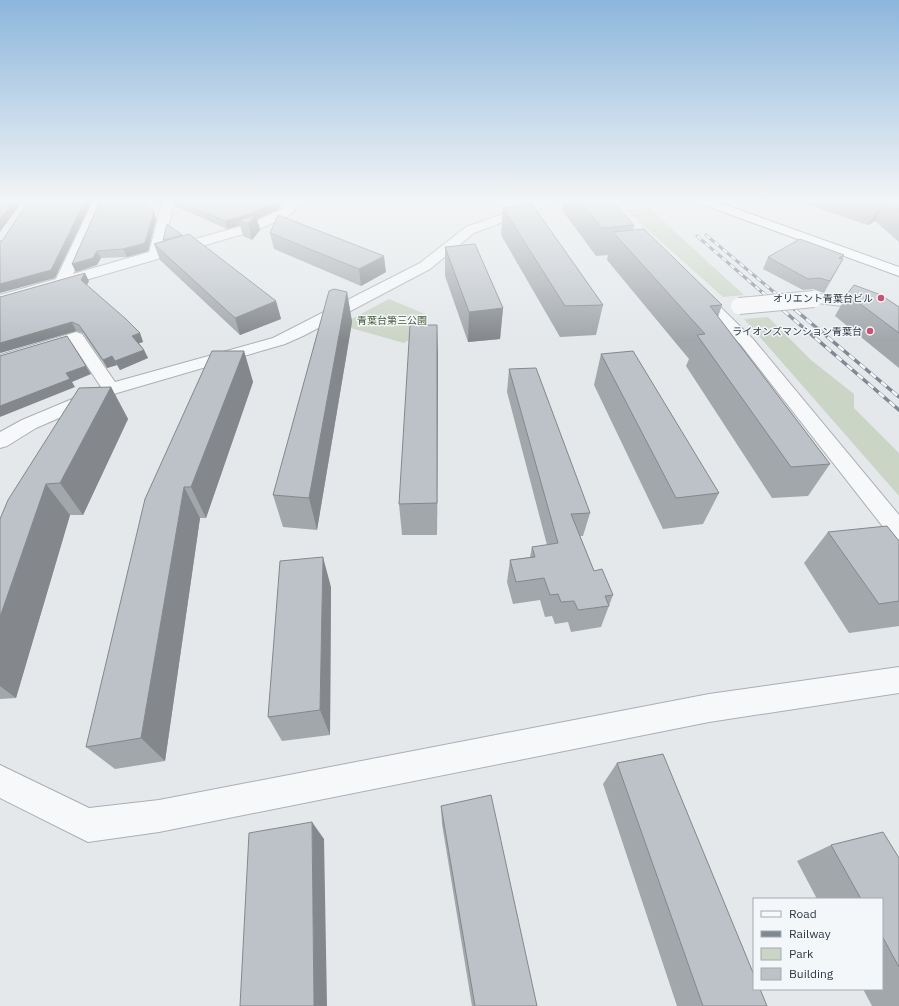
<svg xmlns="http://www.w3.org/2000/svg" width="899" height="1006" font-family="'IBM Plex Sans','Noto Sans JP',sans-serif">
  <rect width="100%" height="100%" fill="#e4e8eb"/>
  <g fill="#cbd5c6">
    <polygon points="649,208 744,295 723,297 626,210"/>
    <polygon points="389,299 425,314 428,319 428,327 404,343 340,325"/>
    <polygon points="768,317 811,360 854,394 854,408 899,453 899,496 744,319"/>
  </g>
  <g fill="none" stroke-linecap="round" stroke-linejoin="round">
    <g stroke="#a9afb5" stroke-width="2">
      <g id="minor">
        <polygon points="94,199 106,199 73,274 149,252 163,199 175,199 163,248 249,224 280,210 294,199 307,199 288,216 257,230 0,305 0,295 56,279"/>
        <polygon points="544,199 561,199 559,201 474,233 430,269 303,336 285,344 117,393 36,428 7,446 0,448 0,432 22,420 101,387 72,343 0,365 0,355 76,332 82,334 115,382 273,338 420,263 466,227"/>
        <polygon points="698,289 703,290 753,339 899,515 899,540 891,537 741,345 693,296 691,293 693,290"/>
        <path d="M814,294C844,294 871,305 899,316V327L843,306L809,302L806,299L809,296Z"/>
        <polygon points="899,667 899,693 709,722 159,832 88,842 0,798 0,765 89,808 159,800 709,694"/>
      </g>
    </g>
    <g stroke="#8c97a1" stroke-width="2">
      <polygon id="highway" points="691,199 709,199 899,267 899,276 693,201"/>
    </g>
    <use href="#minor" fill="#f7f8fa" fill-rule="evenodd"/>
    <use href="#highway" fill="#fff" fill-rule="evenodd"/>
    <g stroke="#7f8994" stroke-width="3">
      <g id="rail-far1">
        <polyline points="706,235 775,293"/>
        <polyline points="697,236 763,293"/>
      </g>
    </g>
    <g stroke="#7f8994" stroke-width="3.5">
      <g id="rail">
        <polyline points="762,292 899,410"/>
        <polyline points="774,292 899,397"/>
      </g>
    </g>
    <use href="#rail-far1" stroke="#f4f7f9" stroke-width="2" stroke-dasharray="5.5" stroke-linecap="butt"/>
    <use href="#rail" stroke="#f4f7f9" stroke-width="2.5" stroke-dasharray="7" stroke-linecap="butt"/>
    <g stroke="#a9afb5" stroke-width="18" stroke-linecap="butt">
      <polyline id="minor-bridge" points="739,306 814,299"/>
    </g>
    <use href="#minor-bridge" stroke="#f7f8fa" stroke-width="16"/>
  </g>
  <g fill="#a2a7ac">
    <polygon points="172,199 277,210 257,219 260,230 252,240 243,236 240,225 227,229 175,206"/>
    <polygon points="563,199 610,199 634,225 633,230 722,305 718,317 830,464 808,496 772,498 686,366 689,359 607,260 608,255 596,256 562,210"/>
    <polygon points="786,199 899,199 899,242 875,221 868,225 791,199 789,200"/>
    <polygon points="503,208 603,305 596,335 560,337 501,235"/>
    <polygon points="154,211 156,219 148,251 127,257 101,258 97,265 76,272 72,264"/>
    <polygon points="270,233 386,272 361,286 274,249"/>
    <polygon points="182,236 276,301 281,319 240,335 160,260 154,244 163,241 163,240"/>
    <polygon points="445,247 503,308 500,339 468,342 445,276"/>
    <polygon points="844,255 837,270 824,293 813,289 803,290 763,269 768,257"/>
    <polygon points="89,281 87,285 140,333 143,342 139,343 144,350 148,358 120,370 117,365 107,368 83,333 76,331 0,353"/>
    <polygon points="347,292 352,322 317,530 283,527 273,495"/>
    <polygon points="847,294 899,307 899,368 835,316"/>
    <polygon points="212,351 244,351 253,382 206,518 200,518 165,761 115,769 86,747"/>
    <polygon points="601,354 719,493 703,524 663,529 594,385"/>
    <polygon points="438,356 437,535 402,535 399,504"/>
    <polygon points="509,369 590,513 583,536 580,536 594,571 613,595 601,627 571,632 568,622 555,624 552,616 545,617 540,600 513,604 507,582 510,560 530,557 532,547 547,545 507,392"/>
    <polygon points="111,387 128,419 83,515 70,515 16,698 0,699 0,519"/>
    <polygon points="828,532 899,541 899,626 849,633 804,563"/>
    <polygon points="331,587 330,735 282,741 268,717"/>
    <polygon points="617,763 767,1006 677,1006 603,784"/>
    <polygon points="441,806 537,1006 472,1006 442,824"/>
    <polygon points="831,845 899,858 899,1006 872,1006 863,989 882,989 882,899 817,899 797,861"/>
  </g>
  <g fill="#84888c">
    <polygon points="15,199 24,199 0,232 0,219"/>
    <polygon points="86,199 93,199 55,278 0,293 0,284"/>
    <polygon points="278,199 286,199 277,210 257,219 260,230 252,240 248,224 239,220 240,225 227,229 225,221"/>
    <polygon points="886,200 875,221 868,225 880,204"/>
    <polygon points="154,211 156,219 148,251 127,257 123,249"/>
    <polygon points="97,251 101,258 97,265 76,272 72,264"/>
    <polygon points="384,256 386,272 361,286 359,269"/>
    <polygon points="85,273 89,281 85,288 81,280"/>
    <polygon points="347,292 352,322 317,530 309,498"/>
    <polygon points="276,301 281,319 240,335 235,318"/>
    <polygon points="503,308 500,339 468,342 469,312"/>
    <polygon points="72,322 76,331 0,353 0,343"/>
    <polygon points="437,325 438,356 437,535"/>
    <polygon points="140,333 143,342 136,344 132,336"/>
    <polygon points="144,350 148,358 120,370 115,361"/>
    <polygon points="244,351 253,382 206,518 191,487"/>
    <polygon points="112,356 117,365 107,368 103,360"/>
    <polygon points="86,366 91,374 72,382 75,387 0,417 0,406 66,373"/>
    <polygon points="111,387 128,419 83,515 60,483"/>
    <polygon points="46,484 70,515 16,698 0,686 0,617"/>
    <polygon points="184,487 200,518 165,761 141,738"/>
    <polygon points="323,557 331,587 330,735 320,710"/>
    <polygon points="312,822 324,839 327,1006 314,1006"/>
  </g>
  <g fill="#bcc2c8" stroke="#84888c">
    <polygon points="0,199 15,199 0,219"/>
    <polygon points="30,199 86,199 51,270 0,284 0,241 2,241"/>
    <polygon points="101,199 138,199 154,211 145,243 123,249 97,251 93,258 72,264"/>
    <polygon points="173,199 278,199 275,202 247,215 225,221"/>
    <polygon points="578,199 610,199 634,225 602,228"/>
    <polygon points="864,199 899,199 899,210 886,200 880,204"/>
    <polygon points="532,204 603,305 565,306 503,208"/>
    <polygon points="256,215 248,224 239,220"/>
    <polygon points="278,215 384,256 359,269 270,233"/>
    <polygon points="167,224 182,235 163,240"/>
    <polygon points="644,229 722,305 710,306 830,464 791,467 697,335 705,334 613,232"/>
    <polygon points="189,234 276,301 235,318 154,244"/>
    <polygon points="800,239 844,255 839,258 843,259 830,281 819,278 808,279 768,257"/>
    <polygon points="475,244 503,308 469,312 445,247"/>
    <polygon points="85,273 81,280 126,319 140,333 132,336 144,350 115,361 112,356 103,360 79,325 72,322 0,343 0,297"/>
    <polygon points="854,285 881,295 899,307 899,333 847,294"/>
    <polygon points="334,289 347,292 309,498 273,495 329,291"/>
    <polygon points="410,325 437,325 437,503 399,504"/>
    <polygon points="67,336 86,366 66,373 70,379 0,406 0,356"/>
    <polygon points="212,351 244,351 191,487 184,487 141,738 86,747 145,499"/>
    <polygon points="633,351 719,493 676,498 601,354"/>
    <polygon points="536,368 590,513 571,514 594,571 602,569 613,595 605,596 609,606 578,610 574,601 561,602 558,594 550,595 544,578 516,582 510,560 535,557 532,547 558,543 509,369"/>
    <polygon points="111,387 60,483 46,484 0,617 0,519 8,500 79,388"/>
    <polygon points="887,526 899,541 899,601 879,604 828,532"/>
    <polygon points="323,557 320,710 268,717 280,561"/>
    <polygon points="663,754 754,975 754,989 760,989 767,1006 703,1006 617,763"/>
    <polygon points="491,795 537,1006 475,1006 441,806"/>
    <polygon points="312,822 314,1006 240,1006 249,833"/>
    <polygon points="883,832 899,858 899,967 882,936 882,899 861,899 831,845"/>
  </g>
  <linearGradient id="sky" x2="0" y2="1"><stop stop-color="#8cb6dc"/><stop offset="0.59" stop-color="#f3f5f6"/><stop offset="1" stop-color="#f3f5f6" stop-opacity="0"/></linearGradient>
  <rect width="899" height="340" fill="url(#sky)"/>
  <g fill="#c85271" stroke="#f4f7f9" stroke-width="1.5">
    <circle cx="881" cy="298" r="4"/>
    <circle cx="870" cy="331" r="4"/>
  </g>
  <g text-anchor="middle" dominant-baseline="central" stroke-width="3" stroke-linejoin="round" paint-order="stroke">
    <g font-size="10" fill="#2d3743" stroke="#f4f7f9" text-anchor="end">
      <text x="873" y="298">オリエント青葉台ビル</text>
      <text x="862" y="331">ライオンズマンション青葉台</text>
    </g>
    <g font-size="10" fill="#455e3b" stroke="#f4f7f9">
      <text x="392" y="320">青葉台第三公園</text>
    </g>
  </g>
  <rect x="753" y="898" width="130" height="92" fill="#f4f7f9" stroke="#a4aab0"/>
  <rect x="761" y="911" width="20" height="6" fill="#f7f8fa" stroke="#a4aab0"/>
  <text x="789" y="918" font-size="12" fill="#2d3743">Road</text>
  <rect x="761" y="931" width="20" height="6" fill="#7f8994" stroke="#a4aab0"/>
  <text x="789" y="938" font-size="12" fill="#2d3743">Railway</text>
  <rect x="761" y="948" width="20" height="12" fill="#cbd5c6" stroke="#a4aab0"/>
  <text x="789" y="958" font-size="12" fill="#2d3743">Park</text>
  <rect x="761" y="968" width="20" height="12" fill="#bcc2c8" stroke="#a4aab0"/>
  <text x="789" y="978" font-size="12" fill="#2d3743">Building</text>
</svg>
